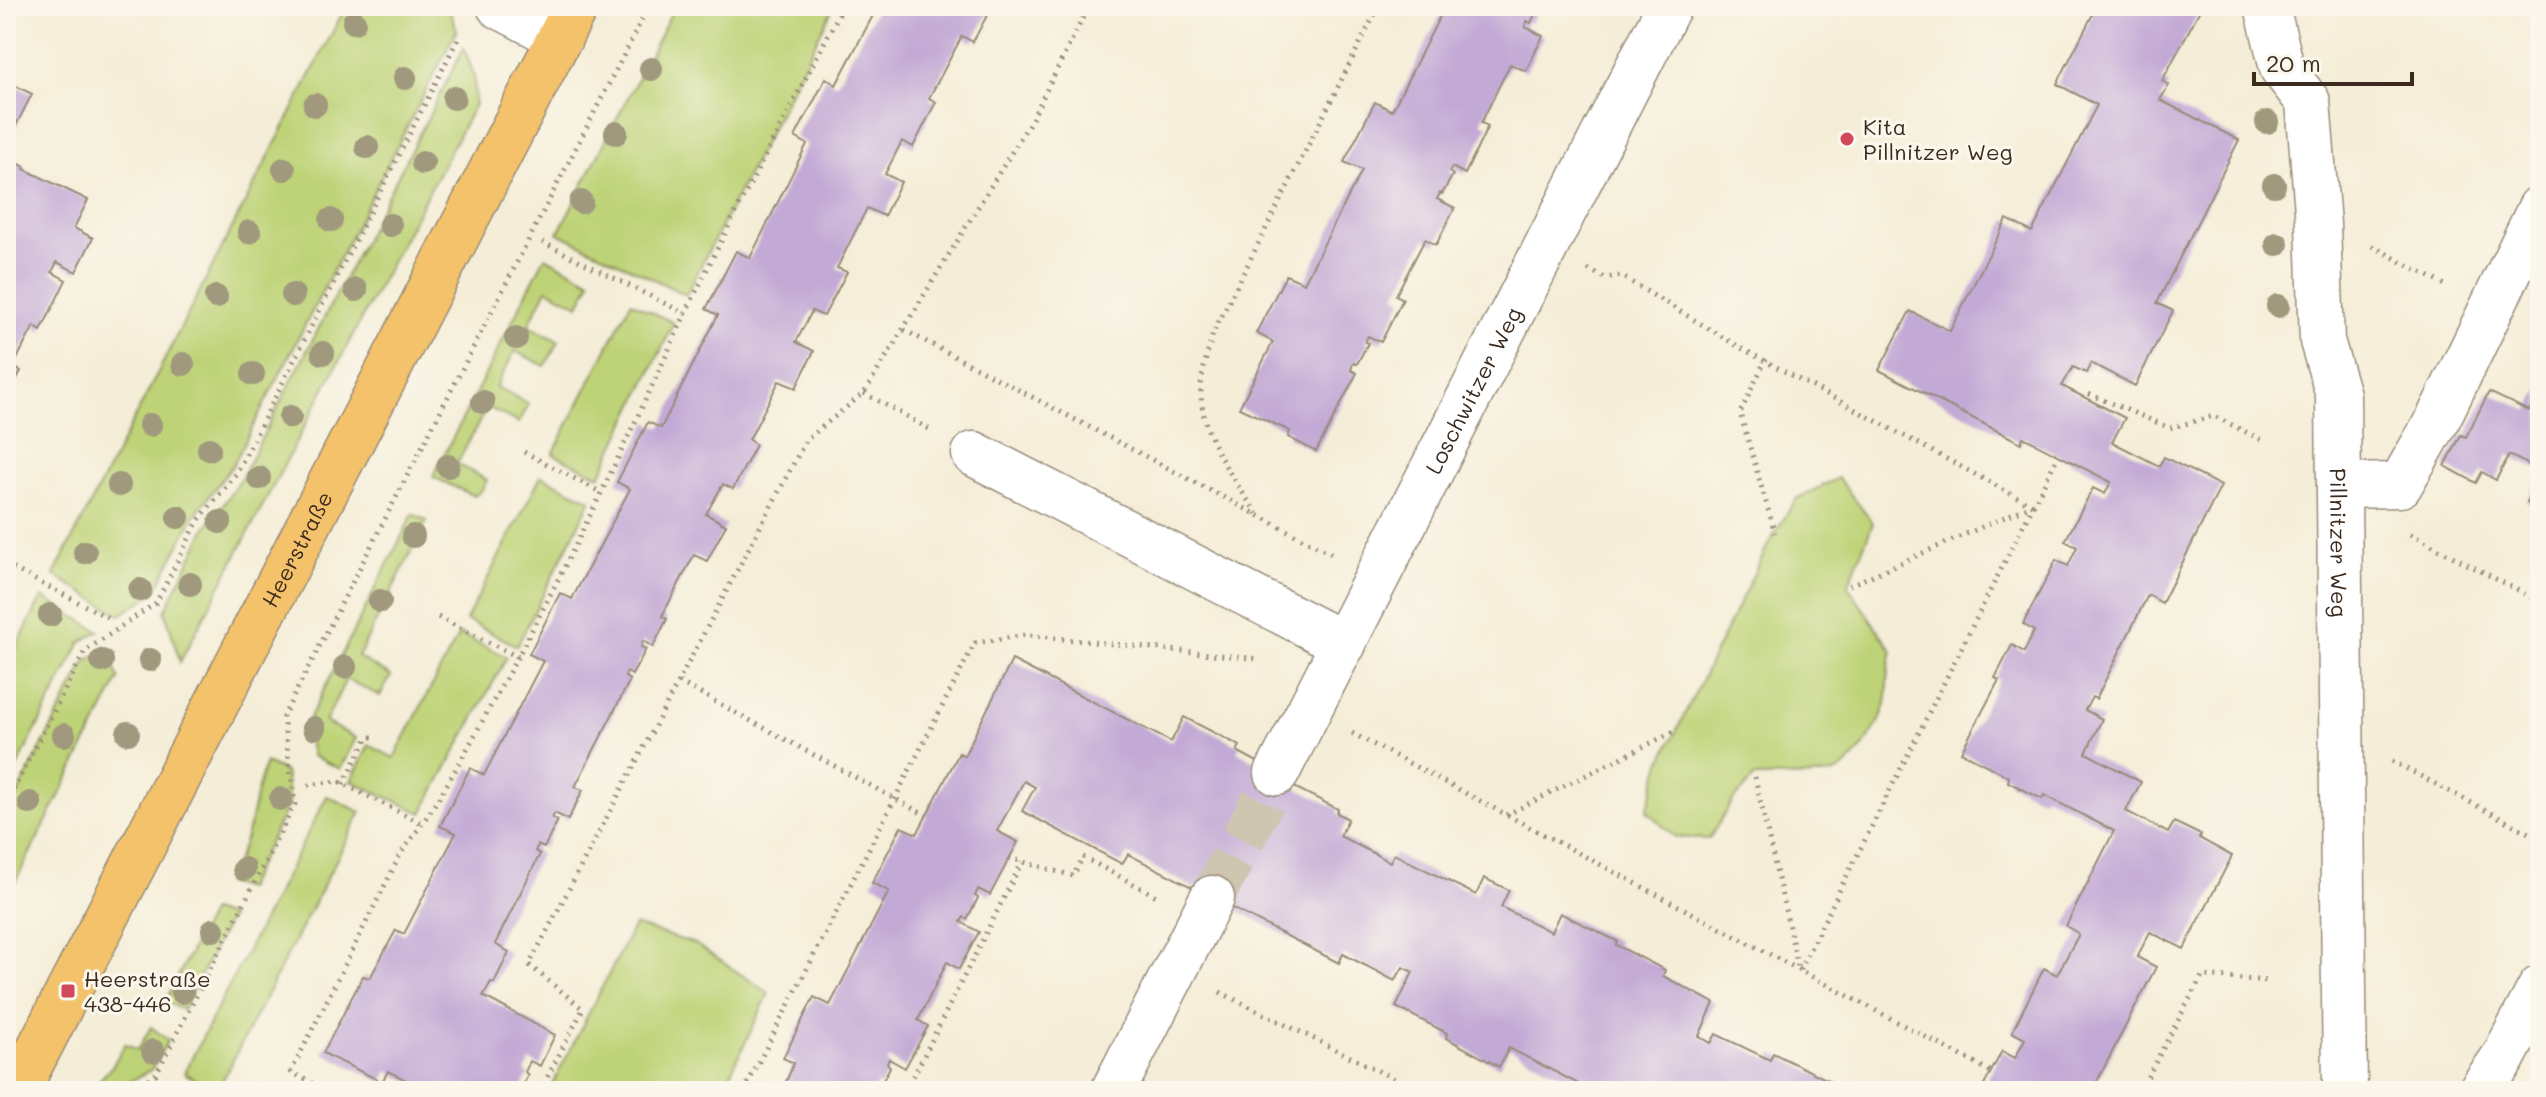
<svg xmlns="http://www.w3.org/2000/svg" width="2546" height="1097" font-family="Mali,sans-serif">
  <rect width="100%" height="100%" fill="#fbf7ec"/>
  <filter id="ink" filterUnits="userSpaceOnUse"><feTurbulence type="fractalNoise" baseFrequency=".0125" numOctaves="2"/><feDisplacementMap in="SourceGraphic" scale="16" xChannelSelector="R" yChannelSelector="G"/><feConvolveMatrix kernelMatrix="1 2 1 2 8 2 1 2 1" color-interpolation-filters="sRGB"/></filter>
  <filter id="wash" filterUnits="userSpaceOnUse"><feTurbulence type="fractalNoise" baseFrequency=".006" numOctaves="4" result="noise"/><feDisplacementMap in="SourceGraphic" scale="32" xChannelSelector="R" yChannelSelector="G"/><feGaussianBlur stdDeviation="1.8" result="paint"/><feColorMatrix in="noise" values="0 0 0 0 0 0 0 0 0 0 0 0 0 0 0 0 0 1.4 0 .05"/><feComposite in="paint" operator="in"/></filter>
  <g filter="url(#wash)">
    <rect width="100%" height="100%" fill="#f4edd7"/>
    <g fill="#bed377" stroke="#7c7e4a" stroke-width="2">
      <polygon points="346,6 448,6 457,30 233,465 194,516 155,592 120,615 54,575"/>
      <polygon points="675,6 834,6 686,295 558,233"/>
      <polygon points="464,48 474,75 475,104 180,662 165,611 206,527 238,484"/>
      <polygon points="545,257 591,281 579,305 547,289 528,326 559,341 545,366 515,351 496,387 529,404 519,423 487,407 457,464 487,480 481,491 474,496 433,477"/>
      <polygon points="631,302 674,323 600,476 553,454"/>
      <polygon points="541,476 591,500 517,646 466,620"/>
      <path d="M1838,478L1873,523L1848,586L1892,651C1886,671 1890,690 1885,707C1879,726 1855,763 1837,772C1822,779 1773,776 1755,777L1734,799L1709,839L1675,837L1647,811L1661,762L1768,545L1796,499Z"/>
      <polygon points="413,514 427,521 358,657 391,676 380,696 346,679 325,722 356,738 340,769 312,756 306,725"/>
      <polygon points="42,597 99,631 81,642 6,788 6,668"/>
      <polygon points="459,634 507,657 422,813 351,781 369,745 394,758"/>
      <polygon points="105,647 119,679 6,900 6,816 85,663"/>
      <path d="M266,763L285,772L289,803L246,889L226,883C235,866 243,849 248,830C255,808 256,785 266,763Z"/>
      <polygon points="327,796 361,812 217,1091 184,1073"/>
      <polygon points="211,911 230,917 183,1010 165,1002"/>
      <polygon points="634,925 695,944 769,993 722,1091 549,1091"/>
      <polygon points="151,1027 168,1040 151,1070 112,1091 90,1091 113,1065 125,1044 138,1050"/>
    </g>
    <g id="blocks">
      <g fill="#c3a9d5">
        <polygon points="878,6 992,6 973,42 962,36 929,98 936,102 913,147 902,141 885,174 901,182 884,216 867,208 837,268 847,272 824,316 812,311 796,342 814,351 796,388 779,381 749,440 756,445 733,489 723,484 706,514 726,525 707,561 694,555 662,616 667,619 653,647 643,641 641,647 646,649 632,675 627,672 625,677 630,680 575,787 583,790 568,820 555,813 552,818 558,820 544,848 538,845 535,851 540,854 495,944 509,952 494,983 491,982 483,996 555,1035 540,1066 530,1061 525,1072 528,1075 520,1091 454,1091 440,1084 436,1091 428,1091 388,1071 382,1082 323,1053 363,976 370,978 396,930 404,934 456,833 440,826 470,768 484,775 543,661 529,654 560,593 572,599 630,489 617,482 648,422 661,428 718,315 706,309 736,251 750,258 807,144 795,137 826,78 836,85"/>
        <polygon points="1445,6 1539,6 1531,23 1527,21 1525,27 1543,36 1526,71 1510,64 1481,123 1488,126 1465,174 1452,167 1449,172 1453,175 1442,194 1440,193 1437,199 1455,208 1436,245 1425,239 1396,295 1403,299 1381,342 1368,336 1365,342 1368,343 1357,364 1353,363 1351,370 1357,373 1316,452 1288,437 1290,431 1239,408 1273,342 1256,333 1286,275 1304,283 1362,170 1344,162 1375,102 1392,111"/>
        <polygon points="2097,6 2202,6 2162,81 2169,85 2160,100 2239,140 2157,303 2173,311 2135,386 2091,363 2086,373 2073,367 2062,386 2125,418 2112,442 2159,466 2164,457 2221,486 2162,603 2148,595 2096,699 2092,697 2085,710 2102,719 2086,753 2141,782 2126,811 2168,833 2174,822 2201,835 2199,838 2232,856 2184,949 2150,932 2137,957 2156,967 2092,1091 1981,1091 2002,1051 2015,1058 2025,1039 2012,1032 2044,968 2057,975 2079,934 2066,926 2114,831 2044,795 2042,799 2008,782 2009,777 1961,752 1999,680 1995,678 2012,645 2024,652 2034,631 2023,624 2056,560 2068,566 2077,547 2065,541 2093,488 2105,494 2111,482 2023,437 2021,443 1879,370 1910,311 1950,331 2007,219 2032,232 2097,105 2057,84"/>
        <polygon points="6,81 32,94 6,145"/>
        <polygon points="6,157 25,167 24,169 88,200 74,228 93,238 76,272 57,262 52,272 66,280 41,331 34,326 23,347 13,367 21,371 6,399"/>
        <polygon points="2540,389 2540,470 2509,455 2496,480 2482,472 2476,483 2445,466 2461,435 2466,437 2489,392 2529,411"/>
        <polygon points="2540,476 2540,509 2527,502"/>
        <polygon points="1012,660 1171,742 1184,717 1240,746 1237,751 1287,778 1286,783 1338,809 1337,813 1348,819 1340,836 1390,862 1394,854 1476,895 1484,878 1509,890 1501,907 1551,932 1560,913 1617,941 1616,945 1665,970 1663,976 1714,1003 1699,1036 1711,1043 1716,1034 1770,1060 1773,1053 1842,1087 1840,1091 1592,1091 1509,1048 1499,1067 1446,1038 1447,1033 1396,1007 1413,972 1403,967 1395,981 1343,954 1339,963 1128,854 1122,864 1022,811 1035,787 1024,781 997,831 1018,842 990,895 978,889 975,896 978,898 967,919 964,917 961,922 979,932 959,969 947,962 918,1020 928,1026 905,1068 889,1059 887,1063 890,1067 880,1086 877,1084 875,1088 880,1091 782,1091 794,1063 783,1058 814,997 830,1005 889,891 872,883 901,827 917,834 959,753 964,756"/>
      </g>
    </g>
  </g>
  <g filter="url(#ink)">
    <use href="#blocks" fill-opacity="0" stroke="#988c7a" stroke-width="2"/>
    <g fill="none" stroke-linecap="round" stroke-linejoin="round">
      <polyline stroke="#cfc6b2" stroke-width="44" stroke-dasharray="44 22" stroke-linecap="butt" points="1212,898 1277,773"/>
      <g stroke="#988c7a" stroke-width="47">
        <g id="minor">
          <polyline points="499,6 560,38"/>
          <path id="s1" d="M2267,6L2282,68L2308,102L2318,224L2322,341L2338,395L2345,1091"/>
          <polyline points="974,454 1344,644"/>
          <polyline points="2340,486 2400,485 2438,419 2540,208"/>
          <path id="s2" d="M1277,773L1669,6"/>
          <polyline points="1113,1091 1212,898"/>
          <polyline points="2480,1091 2503,1058 2540,988"/>
        </g>
      </g>
      <g stroke="#988c7a" stroke-width="47">
        <g id="major">
          <path id="s3" d="M17,1091L576,6"/>
        </g>
      </g>
      <g stroke="#988c7a" stroke-width="5" stroke-dasharray="2 6" stroke-linecap="butt">
        <polyline points="542,242 686,314"/>
        <polyline points="2372,246 2447,286"/>
        <polyline points="1588,269 1605,278 1621,276 1741,348 2032,505 1848,586"/>
        <polyline points="904,330 1334,555"/>
        <polyline points="1766,359 1740,413 1775,533"/>
        <polyline points="864,393 931,430"/>
        <polyline points="2089,394 2170,428 2214,416 2266,442"/>
        <polyline points="524,452 602,493"/>
        <path d="M1257,514C1233,477 1203,441 1201,395C1200,374 1208,353 1213,333L1379,6"/>
        <polyline points="2410,534 2540,602"/>
        <polyline points="6,565 107,617"/>
        <polyline points="438,617 518,657"/>
        <polyline points="679,682 927,816"/>
        <polyline points="1352,733 1990,1071"/>
        <polyline points="2392,761 2540,839"/>
        <polyline points="1755,777 1799,971 2057,458"/>
        <polyline points="343,784 368,737 375,737"/>
        <polyline points="308,785 338,781 423,824"/>
        <polyline points="6,804 85,651 156,603 198,521 236,474 460,35"/>
        <polyline points="1506,815 1677,730"/>
        <polyline points="1009,858 1073,876 1083,857 1158,897"/>
        <polyline points="1220,992 1419,1091"/>
        <polyline points="167,1082 183,1091"/>
        <polyline points="127,1091 156,1074 295,804 283,717 649,6"/>
        <path d="M327,1091L291,1072L401,853C438,805 466,751 495,698C564,574 624,447 683,319C733,213 790,110 843,6"/>
        <polyline points="540,1091 583,1009 529,965 806,440 864,393 1032,119 1089,6"/>
        <polyline points="744,1091 975,643 1025,635 1260,659"/>
        <polyline points="906,1091 1022,862"/>
        <polyline points="2140,1091 2202,976 2270,981"/>
      </g>
      <use href="#minor" stroke="#fff" stroke-width="44"/>
      <use href="#major" stroke="#f3c26a" stroke-width="44"/>
    </g>
    <g fill="#a0997d">
      <circle cx="354" cy="22" r="12"/>
      <circle cx="651" cy="69" r="12"/>
      <circle cx="405" cy="78" r="12"/>
      <circle cx="454" cy="98" r="12"/>
      <circle cx="315" cy="105" r="12"/>
      <circle cx="2267" cy="122" r="12"/>
      <circle cx="616" cy="133" r="12"/>
      <circle cx="367" cy="147" r="12"/>
      <circle cx="423" cy="163" r="12"/>
      <circle cx="284" cy="169" r="12"/>
      <circle cx="2274" cy="185" r="12"/>
      <circle cx="581" cy="202" r="12"/>
      <circle cx="331" cy="220" r="12"/>
      <circle cx="390" cy="225" r="12"/>
      <circle cx="249" cy="232" r="12"/>
      <circle cx="2277" cy="244" r="12"/>
      <circle cx="356" cy="290" r="12"/>
      <circle cx="293" cy="295" r="12"/>
      <circle cx="216" cy="297" r="12"/>
      <circle cx="2278" cy="306" r="12"/>
      <circle cx="516" cy="338" r="12"/>
      <circle cx="323" cy="353" r="12"/>
      <circle cx="183" cy="364" r="12"/>
      <circle cx="253" cy="374" r="12"/>
      <circle cx="483" cy="402" r="12"/>
      <circle cx="290" cy="417" r="12"/>
      <circle cx="150" cy="425" r="12"/>
      <circle cx="209" cy="449" r="12"/>
      <circle cx="448" cy="466" r="12"/>
      <circle cx="259" cy="478" r="12"/>
      <circle cx="119" cy="485" r="12"/>
      <circle cx="178" cy="517" r="12"/>
      <circle cx="220" cy="522" r="12"/>
      <circle cx="413" cy="536" r="12"/>
      <circle cx="85" cy="552" r="12"/>
      <circle cx="190" cy="584" r="12"/>
      <circle cx="140" cy="590" r="12"/>
      <circle cx="380" cy="601" r="12"/>
      <circle cx="50" cy="615" r="12"/>
      <circle cx="150" cy="660" r="12"/>
      <circle cx="102" cy="661" r="12"/>
      <circle cx="345" cy="667" r="12"/>
      <circle cx="314" cy="728" r="12"/>
      <circle cx="128" cy="733" r="12"/>
      <circle cx="64" cy="735" r="12"/>
      <circle cx="281" cy="799" r="12"/>
      <circle cx="30" cy="803" r="12"/>
      <circle cx="244" cy="869" r="12"/>
      <circle cx="213" cy="930" r="12"/>
      <circle cx="182" cy="992" r="12"/>
      <circle cx="153" cy="1051" r="12"/>
    </g>
  </g>
  <g fill="#d1495b" stroke="#fbf7ec" stroke-width="3">
    <circle cx="1847" cy="139" r="8"/>
    <rect x="60" y="983" width="16" height="16" rx="4"/>
  </g>
  <g text-anchor="middle" dominant-baseline="central" stroke-width="6" stroke-linejoin="round" paint-order="stroke">
    <g font-size="22" fill="#3b2a1e" stroke="#fbf7ec" text-anchor="start">
      <text x="1863" y="126">Kita<tspan x="1863" dy="25">Pillnitzer Weg</tspan></text>
      <text x="84" y="978">Heerstraße<tspan x="84" dy="25">438-446</tspan></text>
    </g>
    <g font-size="22" fill="#3b2a1e" stroke="#fbf7ec">
      <text stroke="none"><textPath href="#s2" startOffset="430">Loschwitzer Weg</textPath></text>
      <text stroke="none"><textPath href="#s1" startOffset="550">Pillnitzer Weg</textPath></text>
      <text stroke="none"><textPath href="#s3" startOffset="610">Heerstraße</textPath></text>
    </g>
  </g>
  <rect width="2546" height="1097" fill="none" stroke="#fbf7ec" stroke-width="32"/>
  <path d="M2254 72v12h158v-12" fill="none" stroke="#3b2a1e" stroke-width="4"/>
  <text x="2266" y="72" font-size="24" fill="#3b2a1e" stroke="#fbf7ec" stroke-width="6" paint-order="stroke">20 m</text>
</svg>
